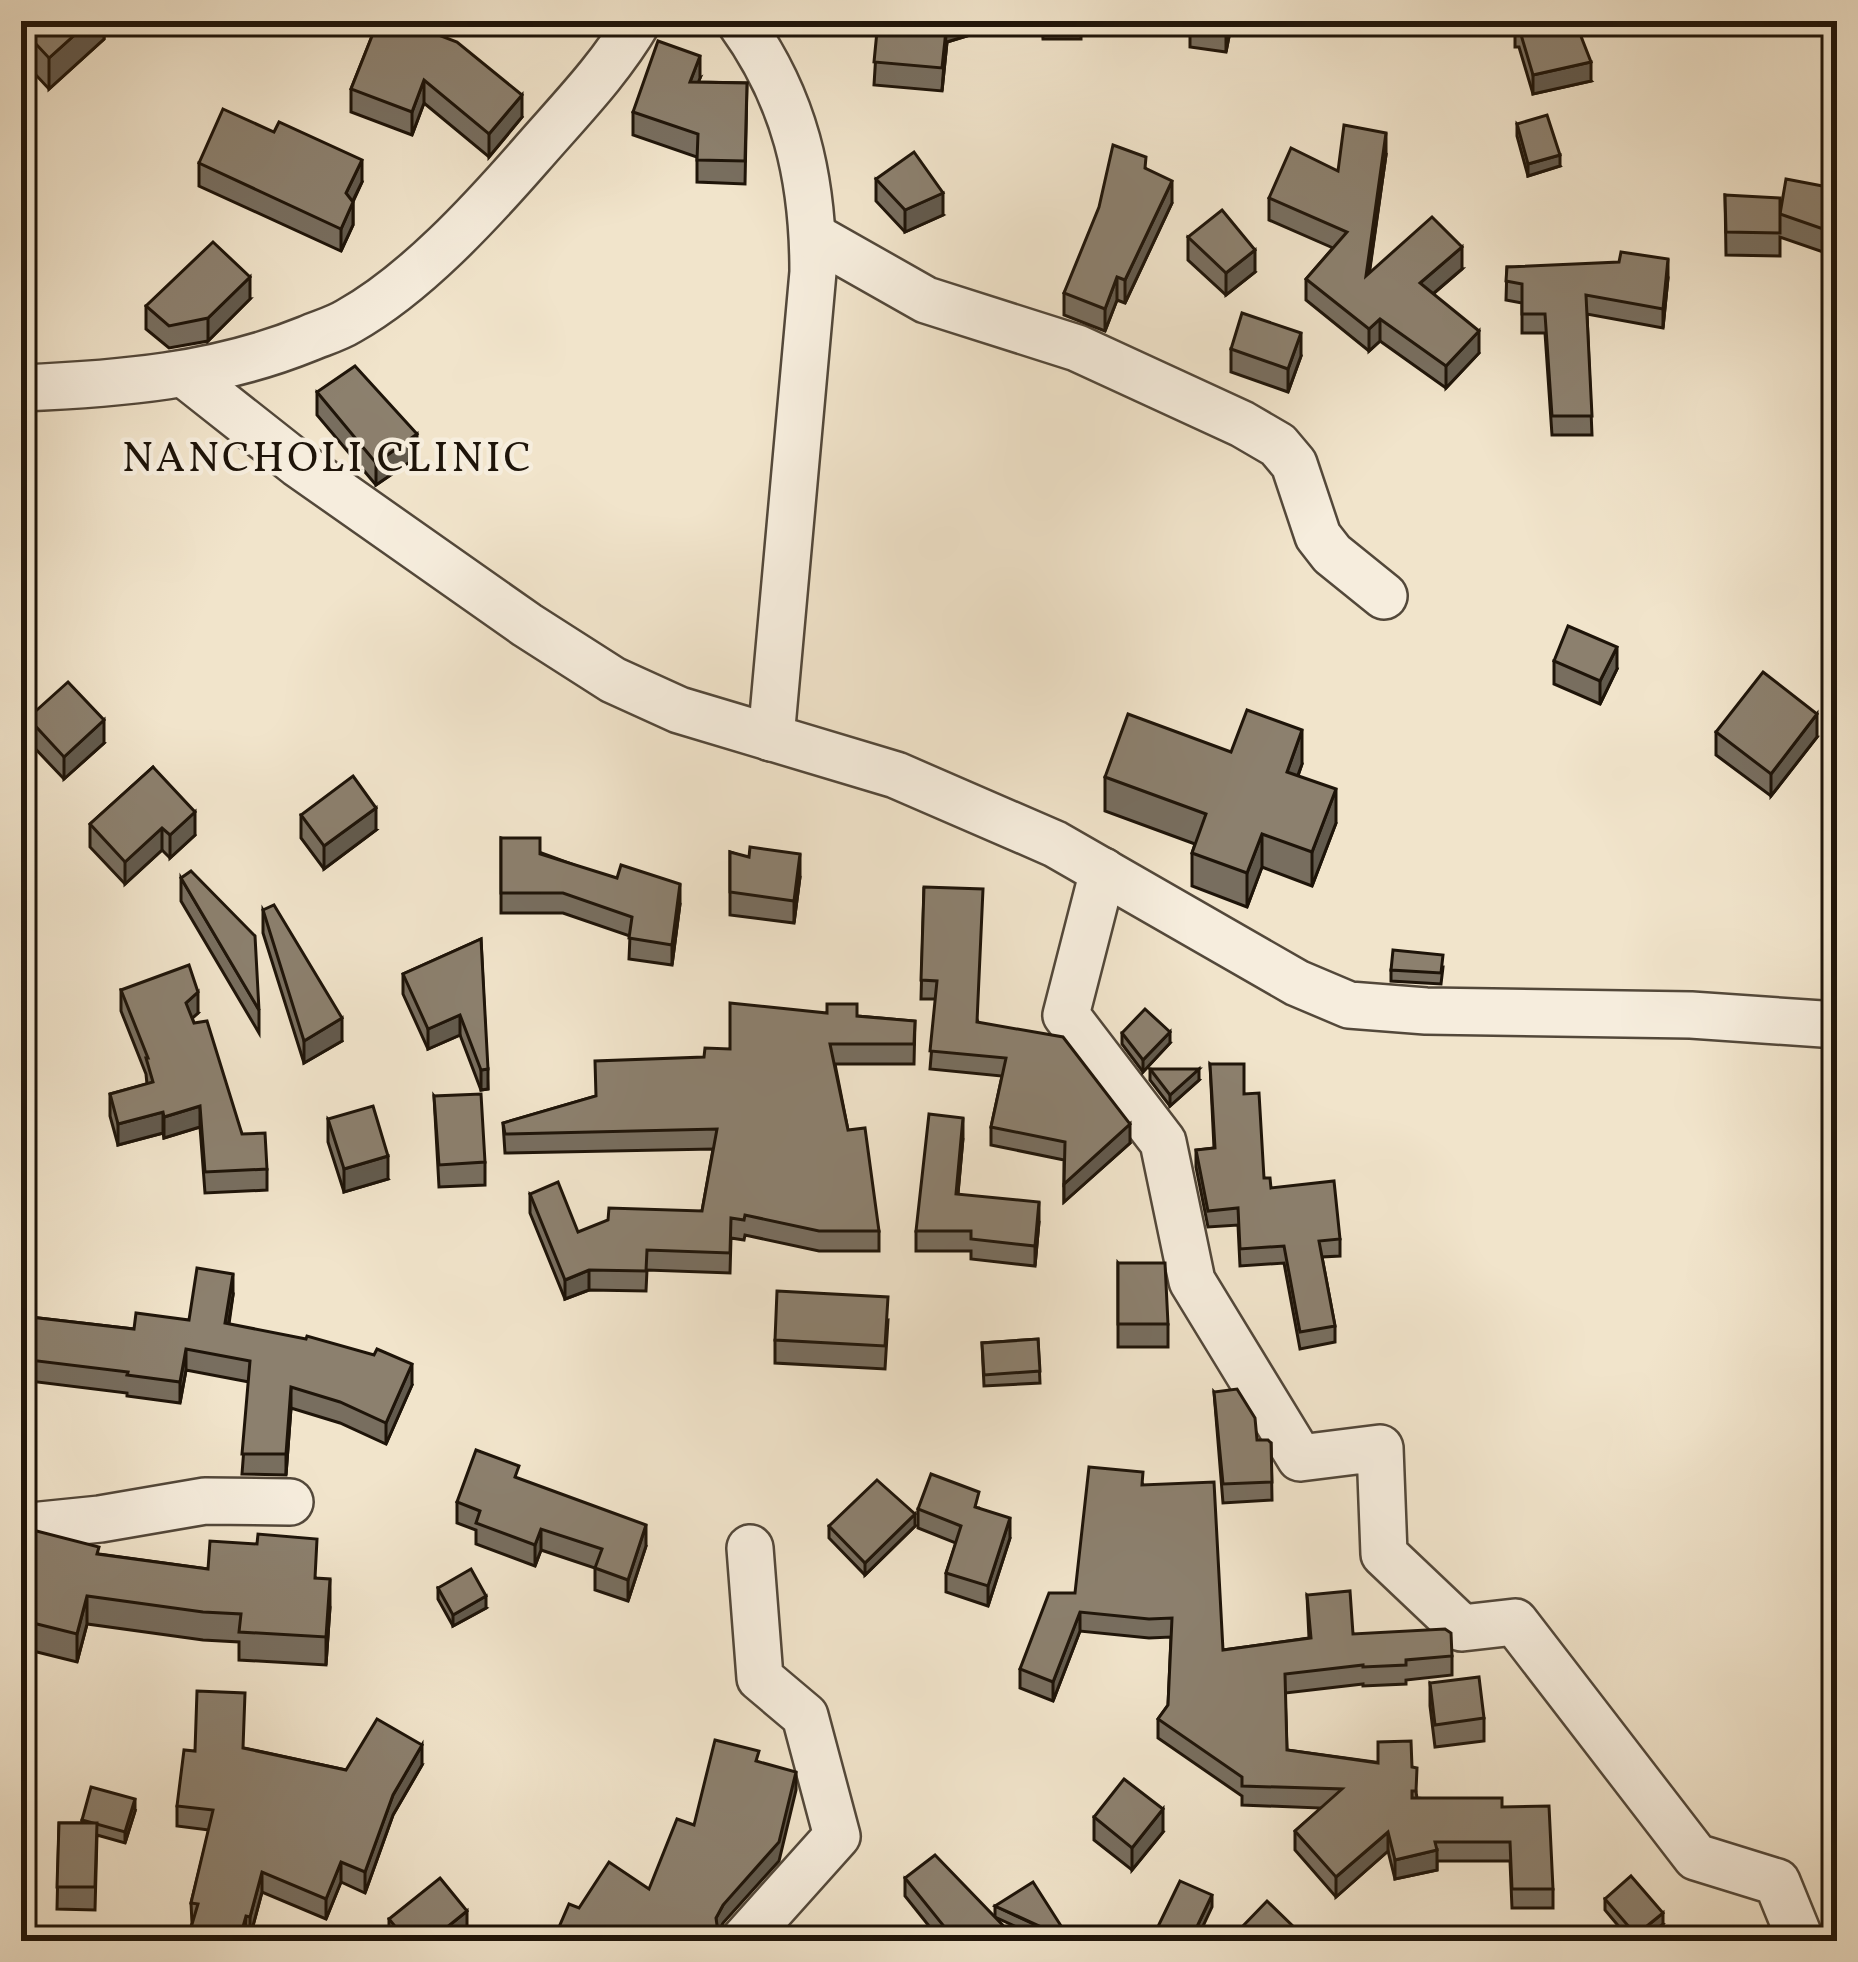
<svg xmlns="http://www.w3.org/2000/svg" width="1858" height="1962" font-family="Vollkorn,serif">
  <rect width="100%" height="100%" fill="#f1e4cb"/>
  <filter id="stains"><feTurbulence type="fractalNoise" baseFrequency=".00167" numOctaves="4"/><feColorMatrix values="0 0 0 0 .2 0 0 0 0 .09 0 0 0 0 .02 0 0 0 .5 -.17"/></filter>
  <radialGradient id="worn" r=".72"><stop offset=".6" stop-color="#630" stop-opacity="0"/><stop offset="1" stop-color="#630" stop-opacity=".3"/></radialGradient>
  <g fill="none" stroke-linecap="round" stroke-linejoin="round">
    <g stroke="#53483a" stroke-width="50">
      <g id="minor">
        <path d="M739,21C795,98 813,178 813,272L771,738"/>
        <polyline points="813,236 926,300 1077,348 1242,424 1278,445 1294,464 1318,536 1332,554 1384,596"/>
        <polyline points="184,374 298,464 527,625 613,680 679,710 896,775 1055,844 1297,983 1349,1005 1426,1011 1691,1015 1837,1025"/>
        <path d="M21,388C119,384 216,376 307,339C321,333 336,329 349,321C415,284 480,213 530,156C568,112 609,71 638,21"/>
        <polyline points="1103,871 1066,1015 1163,1142 1192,1281 1300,1458 1380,1448 1384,1554 1462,1628 1515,1622 1696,1857 1777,1882 1801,1941"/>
        <polyline points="21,1527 100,1519 205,1501 290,1502"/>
        <polyline points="743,1941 837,1836 805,1716 760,1678 750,1548"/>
      </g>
    </g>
    <use href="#minor" stroke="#f6eddd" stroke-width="45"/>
  </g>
  <g fill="#786e5f" stroke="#1e1409" stroke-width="3">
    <polygon points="21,21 104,21 104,39 49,89 21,59"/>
    <polygon points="378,21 522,117 489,157 424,103 412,135 351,112 351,89"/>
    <polygon points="878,21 974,21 973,34 947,42 942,91 874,85"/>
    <polygon points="1042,21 1081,21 1081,39 1043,39"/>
    <polygon points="1190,21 1232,21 1226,52 1190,47"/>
    <polygon points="1515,21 1591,81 1533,94 1519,47 1515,47"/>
    <polygon points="700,78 698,82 747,83 745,184 697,182 697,157 633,135 633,112"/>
    <polygon points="1517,124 1560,166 1528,176 1517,136"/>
    <polygon points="1386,155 1369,273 1462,269 1433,294 1479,353 1446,388 1380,341 1369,351 1306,300 1306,279 1333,248 1269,220 1269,198"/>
    <polygon points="199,163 362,182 353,202 353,225 341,251 199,186"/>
    <polygon points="1146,169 1172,203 1125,303 1117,300 1105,331 1064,315 1064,293"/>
    <polygon points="876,179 943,215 905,232 876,201"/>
    <polygon points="1725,195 1780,214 1833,211 1826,253 1780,237 1780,256 1726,255"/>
    <polygon points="1188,237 1255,272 1226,295 1188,260"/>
    <polygon points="1507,267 1668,278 1663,328 1587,314 1592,435 1552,435 1545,333 1522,333 1522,303 1506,300"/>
    <polygon points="250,299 208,341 169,348 146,329 146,306"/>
    <polygon points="1231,349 1301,356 1288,392 1231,372"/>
    <polygon points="317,392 417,457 376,485 317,415"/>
    <polygon points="1554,661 1617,669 1600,704 1554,684"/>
    <polygon points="28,718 104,743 64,779 28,741"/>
    <polygon points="1716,732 1817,737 1771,796 1716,755"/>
    <polygon points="1231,752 1302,764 1298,776 1336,823 1312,886 1262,867 1247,907 1192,886 1192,853 1195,844 1105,811 1105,777"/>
    <polygon points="153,767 195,835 170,858 162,850 125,884 90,847 90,824"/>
    <polygon points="301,815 376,830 324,869 301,838"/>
    <polygon points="501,838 680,904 672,965 629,959 630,936 563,913 501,913"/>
    <polygon points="730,852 800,877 794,923 730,915"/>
    <polygon points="181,878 259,1010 259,1033 181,901"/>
    <polygon points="924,887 978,1022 1130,1143 1064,1202 1064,1160 991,1145 991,1127 1002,1076 930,1069 936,999 921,999"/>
    <polygon points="263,910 342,1041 304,1063 263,933"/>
    <polygon points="481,939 488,1089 481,1090 460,1035 428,1049 403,994 403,974"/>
    <polygon points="1443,967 1441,984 1391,981 1391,970"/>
    <polygon points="121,990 198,1013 192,1018 242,1134 267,1169 267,1190 205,1193 200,1127 164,1138 163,1133 118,1145 110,1116 110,1094 147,1084 146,1074 121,1011"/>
    <polygon points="857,1016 915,1021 914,1064 835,1064 848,1130 879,1231 879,1251 819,1251 745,1235 744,1240 731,1238 730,1273 647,1270 646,1291 589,1290 565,1299 530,1213 530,1194 578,1232 702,1211 713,1149 505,1153 503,1123 596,1096 730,1049"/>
    <polygon points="1122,1033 1170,1043 1143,1072 1122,1044"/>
    <polygon points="1210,1064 1244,1094 1264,1178 1271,1188 1340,1239 1340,1256 1322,1257 1335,1326 1335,1342 1300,1349 1284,1263 1240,1266 1238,1225 1208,1227 1196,1167 1196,1150 1214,1148"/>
    <polygon points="1150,1069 1199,1080 1170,1106 1150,1080"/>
    <polygon points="21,1081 25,1081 27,1185 21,1185"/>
    <polygon points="434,1096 485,1162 485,1185 439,1187"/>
    <polygon points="328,1119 388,1179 344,1192 328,1142"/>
    <polygon points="963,1138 958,1194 1039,1222 1035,1266 971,1259 971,1251 916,1251 916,1231"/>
    <polygon points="1118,1263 1168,1324 1168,1347 1118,1347"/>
    <polygon points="233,1295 229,1324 412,1385 386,1444 340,1423 291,1408 286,1475 242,1474 249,1382 186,1370 180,1403 127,1396 127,1393 21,1380 21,1316 134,1329 189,1320"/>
    <polygon points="888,1320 885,1369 775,1363 775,1340"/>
    <polygon points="1038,1339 1040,1383 984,1386 982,1343"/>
    <polygon points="1214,1392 1257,1440 1271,1443 1272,1500 1223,1503"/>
    <polygon points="519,1479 646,1546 628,1601 595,1590 595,1568 541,1550 535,1566 476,1544 476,1530 457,1523 457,1502"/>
    <polygon points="1143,1485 1223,1650 1309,1638 1307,1595 1353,1634 1452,1656 1452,1675 1406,1680 1406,1684 1363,1686 1363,1684 1285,1693 1287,1750 1412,1767 1417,1798 1502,1807 1553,1889 1553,1908 1512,1908 1510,1861 1437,1861 1437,1870 1395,1879 1388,1851 1336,1897 1295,1850 1295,1831 1321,1808 1242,1805 1242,1796 1158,1738 1158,1719 1168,1705 1171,1637 1149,1638 1080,1631 1053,1701 1020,1688 1020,1669 1075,1593"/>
    <polygon points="979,1508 1010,1538 988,1606 946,1592 946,1573 956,1543 918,1528 918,1509"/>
    <polygon points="829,1526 915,1526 865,1575 829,1538"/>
    <polygon points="21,1527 99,1554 208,1569 316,1578 330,1607 326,1665 239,1660 239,1642 203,1640 87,1624 77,1662 21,1648"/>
    <polygon points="438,1588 486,1608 453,1626 438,1599"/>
    <polygon points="1430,1683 1484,1718 1484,1741 1435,1747 1430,1706"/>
    <polygon points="244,1748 346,1770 422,1765 393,1815 365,1893 341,1882 326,1919 262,1892 250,1937 246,1936 245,1941 187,1941 192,1923 191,1903 209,1830 177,1826 177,1806 195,1751"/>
    <polygon points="135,1811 125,1843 97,1835 95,1910 57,1909 59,1823 82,1823 82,1820"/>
    <polygon points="1094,1817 1163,1832 1132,1870 1094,1840"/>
    <polygon points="905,1878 1018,1941 937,1936 905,1896"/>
    <polygon points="1605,1899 1663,1924 1642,1941 1631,1941 1605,1910"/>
    <polygon points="995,1906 1070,1941 1047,1941 995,1917"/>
    <polygon points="389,1919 467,1934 458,1941 389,1941"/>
    <polygon points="1241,1928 1299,1941 1242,1941"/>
  </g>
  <g fill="#625a4d" stroke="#1e1409" stroke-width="3">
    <polygon points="90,21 104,21 104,39 49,89 49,58"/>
    <polygon points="947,21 974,21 973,34 947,42 942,91"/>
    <polygon points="1228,21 1232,21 1226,52 1226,29"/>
    <polygon points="700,56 700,78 690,104 690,82"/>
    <polygon points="1591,62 1591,81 1533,94 1533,75"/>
    <polygon points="424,80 424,103 412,135 412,112"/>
    <polygon points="522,95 522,117 489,157 489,134"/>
    <polygon points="1386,133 1386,155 1366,297 1366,276"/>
    <polygon points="1560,155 1560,166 1528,176 1528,164"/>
    <polygon points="362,160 362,182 346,215 346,193"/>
    <polygon points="1172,181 1172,203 1125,303 1125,280"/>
    <polygon points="1833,188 1833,211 1826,253 1826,230"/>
    <polygon points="943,193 943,215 905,232 905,210"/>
    <polygon points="353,202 353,225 341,251 341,229"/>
    <polygon points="1462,247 1462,269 1420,305 1420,283"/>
    <polygon points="1255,250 1255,272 1226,295 1226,273"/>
    <polygon points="1668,259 1668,278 1663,328 1663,309"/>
    <polygon points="250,277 250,299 208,341 208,318"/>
    <polygon points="1117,277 1117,300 1105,331 1105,309"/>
    <polygon points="1380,319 1380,341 1369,351 1369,329"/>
    <polygon points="1479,331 1479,353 1446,388 1446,366"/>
    <polygon points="1301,333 1301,356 1288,392 1288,369"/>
    <polygon points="417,434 417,457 376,485 376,463"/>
    <polygon points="1617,647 1617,669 1600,704 1600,681"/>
    <polygon points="1817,714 1817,737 1771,796 1771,774"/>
    <polygon points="104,720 104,743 64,779 64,757"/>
    <polygon points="1302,730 1302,764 1287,805 1287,772"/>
    <polygon points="1336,789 1336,823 1312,886 1312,852"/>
    <polygon points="376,808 376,830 324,869 324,846"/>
    <polygon points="195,812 195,835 170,858 170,835"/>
    <polygon points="162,828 162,850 125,884 125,862"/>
    <polygon points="1262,834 1262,867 1247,907 1247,873"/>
    <polygon points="800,854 800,877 794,923 794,901"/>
    <polygon points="680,884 680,904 672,965 672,945"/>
    <polygon points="198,992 198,1013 186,1024 186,1003"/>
    <polygon points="460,1015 460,1035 428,1049 428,1029"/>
    <polygon points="342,1018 342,1041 304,1063 304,1041"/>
    <polygon points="1170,1032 1170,1043 1143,1072 1143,1060"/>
    <polygon points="488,1069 488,1089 481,1090 481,1070"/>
    <polygon points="1199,1069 1199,1080 1170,1106 1170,1095"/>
    <polygon points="200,1106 200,1127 164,1138 164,1117"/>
    <polygon points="163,1112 163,1133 118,1145 118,1124"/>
    <polygon points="963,1118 963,1138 956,1214 956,1194"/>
    <polygon points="1130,1124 1130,1143 1064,1202 1064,1184"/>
    <polygon points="388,1156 388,1179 344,1192 344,1169"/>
    <polygon points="1039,1202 1039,1222 1035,1266 1035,1246"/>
    <polygon points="589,1270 589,1290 565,1299 565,1280"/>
    <polygon points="233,1274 233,1295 225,1344 225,1323"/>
    <polygon points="186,1349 186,1370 180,1403 180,1382"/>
    <polygon points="412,1364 412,1385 386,1444 386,1423"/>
    <polygon points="291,1387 291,1408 286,1475 286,1454"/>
    <polygon points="915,1514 915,1526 865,1575 865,1563"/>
    <polygon points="1010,1518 1010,1538 988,1606 988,1586"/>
    <polygon points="646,1525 646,1546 628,1601 628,1580"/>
    <polygon points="541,1529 541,1550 535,1566 535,1545"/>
    <polygon points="330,1579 330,1607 326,1665 326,1637"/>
    <polygon points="87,1596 87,1624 77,1662 77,1634"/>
    <polygon points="486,1596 486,1608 453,1626 453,1615"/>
    <polygon points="1080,1612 1080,1631 1053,1701 1053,1682"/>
    <polygon points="422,1745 422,1765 393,1815 365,1893 365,1872 393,1795"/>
    <polygon points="796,1772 796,1790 779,1861 723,1923 716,1937 716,1918"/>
    <polygon points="135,1799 135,1811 125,1843 125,1832"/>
    <polygon points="1163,1809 1163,1832 1132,1870 1132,1848"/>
    <polygon points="1388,1832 1388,1851 1336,1897 1336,1877"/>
    <polygon points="1437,1850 1437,1870 1395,1879 1395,1860"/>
    <polygon points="341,1862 341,1882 326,1919 326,1899"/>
    <polygon points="262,1872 262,1892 250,1937 250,1917"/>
    <polygon points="1212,1895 1212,1907 1196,1941 1194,1941 1194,1933"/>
    <polygon points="467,1911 467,1934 458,1941 430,1941"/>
    <polygon points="1663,1913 1663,1924 1642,1941 1636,1941 1636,1935"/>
    <polygon points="246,1916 245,1941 239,1941"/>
  </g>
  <g fill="#8c806e" stroke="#1e1409" stroke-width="3">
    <polygon points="21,21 90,21 49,58 21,28"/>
    <polygon points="378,21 402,21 457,42 522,95 489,134 424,80 412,112 351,89"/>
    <polygon points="878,21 947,21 942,68 874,62"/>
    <polygon points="1042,21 1081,21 1081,28 1043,28"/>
    <polygon points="1190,21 1228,21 1226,29 1190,24"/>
    <polygon points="1515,21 1575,21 1591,62 1533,75 1519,28 1515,28"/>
    <polygon points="658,41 700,56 690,82 747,83 745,161 697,160 698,134 633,112"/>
    <polygon points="223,109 274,132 279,122 362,160 346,193 353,202 341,229 199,163"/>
    <polygon points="1547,115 1560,155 1528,164 1517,124"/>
    <polygon points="1344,125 1386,133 1366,276 1432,217 1462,247 1420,283 1479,331 1446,366 1380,319 1369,329 1306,279 1347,232 1269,198 1291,148 1338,171"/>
    <polygon points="1113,145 1146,157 1145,168 1172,181 1125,280 1117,277 1105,309 1064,293 1099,207"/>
    <polygon points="914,152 943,193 905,210 876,179"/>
    <polygon points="1786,179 1833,188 1826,230 1780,214"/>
    <polygon points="1725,195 1780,198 1780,233 1726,232"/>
    <polygon points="1222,210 1255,250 1226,273 1188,237"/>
    <polygon points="213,242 250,277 208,318 169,326 146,306"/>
    <polygon points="1621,252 1668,259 1663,309 1586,295 1592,416 1552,416 1545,314 1522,314 1522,284 1506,281 1507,267 1619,262"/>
    <polygon points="1242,313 1301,333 1288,369 1231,349"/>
    <polygon points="355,366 417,434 376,463 317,392"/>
    <polygon points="1568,626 1617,647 1600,681 1554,661"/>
    <polygon points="1763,672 1817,714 1771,774 1716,732"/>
    <polygon points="68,682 104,720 64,757 28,718"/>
    <polygon points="1247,710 1302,730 1287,772 1336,789 1312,852 1262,834 1247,873 1192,853 1206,814 1105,777 1128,714 1231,752"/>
    <polygon points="153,767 195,812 170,835 162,828 125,862 90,824"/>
    <polygon points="353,776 376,808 324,846 301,815"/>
    <polygon points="501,838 540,838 540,854 617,878 621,865 680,884 672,945 629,938 632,917 563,893 501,893"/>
    <polygon points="750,847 800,854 794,901 730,892 730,852 749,857"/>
    <polygon points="191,871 255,936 259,1010 181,878"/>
    <polygon points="924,887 983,889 977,1022 1063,1037 1130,1124 1064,1184 1065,1142 991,1127 1006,1058 930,1051 937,981 921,980"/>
    <polygon points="274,905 342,1018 304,1041 263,910"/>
    <polygon points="481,939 488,1069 481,1070 460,1015 428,1029 403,974"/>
    <polygon points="1393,950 1443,955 1441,973 1391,970"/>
    <polygon points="189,965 198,992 186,1003 194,1023 207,1021 242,1134 265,1133 267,1169 205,1172 200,1106 164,1117 163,1112 118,1124 110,1094 153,1082 146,1058 148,1058 121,990"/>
    <polygon points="730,1003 827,1013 827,1004 857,1004 857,1016 915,1021 914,1044 830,1044 848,1130 865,1128 879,1231 819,1231 745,1215 744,1220 731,1218 730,1253 647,1250 646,1271 589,1270 565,1280 530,1194 558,1182 578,1232 608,1220 609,1208 702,1211 717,1129 505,1134 503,1123 596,1096 595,1061 704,1057 705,1048 730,1049"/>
    <polygon points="1145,1009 1170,1032 1143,1060 1122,1033"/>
    <polygon points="1210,1064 1244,1064 1244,1094 1259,1093 1264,1178 1270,1178 1271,1188 1334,1181 1340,1239 1319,1241 1335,1326 1300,1332 1284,1246 1240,1249 1238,1208 1208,1211 1196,1150 1215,1148"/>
    <polygon points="1150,1069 1199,1069 1170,1095"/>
    <polygon points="21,1081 25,1081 27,1163 21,1163"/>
    <polygon points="481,1094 485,1162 439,1165 434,1096"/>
    <polygon points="373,1106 388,1156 344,1169 328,1119"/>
    <polygon points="929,1114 963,1118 956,1194 1039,1202 1035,1246 971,1239 971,1231 916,1231"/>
    <polygon points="1118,1263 1165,1263 1168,1324 1118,1324"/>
    <polygon points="197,1268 233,1274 225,1323 306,1339 307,1336 374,1355 377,1349 412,1364 386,1423 340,1402 291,1387 286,1454 242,1454 250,1361 186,1349 180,1382 127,1375 128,1372 21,1359 21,1316 134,1329 136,1313 189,1320"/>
    <polygon points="777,1291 888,1297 885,1346 775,1340"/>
    <polygon points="1038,1339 1040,1371 984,1375 982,1343"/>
    <polygon points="1237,1389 1255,1418 1257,1440 1268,1440 1271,1443 1272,1482 1223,1484 1214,1392"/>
    <polygon points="476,1450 519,1466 515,1477 646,1525 628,1580 595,1568 602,1549 541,1529 535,1545 476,1523 480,1511 457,1502"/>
    <polygon points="1089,1467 1143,1472 1142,1485 1214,1482 1223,1650 1311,1638 1307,1595 1350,1591 1353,1634 1445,1629 1451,1633 1452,1656 1406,1660 1406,1665 1363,1667 1363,1665 1285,1674 1287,1750 1378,1763 1378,1742 1411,1741 1412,1767 1417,1768 1416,1791 1412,1791 1412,1798 1502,1798 1502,1807 1549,1806 1553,1889 1512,1889 1510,1842 1435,1842 1437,1850 1395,1860 1388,1832 1336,1877 1295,1831 1342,1789 1242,1786 1242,1777 1158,1719 1168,1705 1172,1618 1149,1619 1080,1612 1053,1682 1020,1669 1049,1593 1075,1593"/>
    <polygon points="931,1474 979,1492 975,1507 1010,1518 988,1586 946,1573 961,1526 918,1509"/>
    <polygon points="877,1480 915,1514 865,1563 829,1526"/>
    <polygon points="21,1527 99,1547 97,1554 208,1569 210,1541 257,1544 258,1534 317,1539 315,1578 330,1579 326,1637 239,1632 241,1614 203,1612 87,1596 77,1634 21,1620"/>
    <polygon points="471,1569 486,1596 453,1615 438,1588"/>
    <polygon points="1479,1677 1484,1718 1435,1725 1430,1683"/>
    <polygon points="197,1691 245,1693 243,1748 346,1770 377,1719 422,1745 393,1795 365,1872 341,1862 326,1899 262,1872 250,1917 246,1916 239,1941 187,1941 198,1904 191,1903 213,1810 177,1806 184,1750 195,1751"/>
    <polygon points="715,1740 759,1751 756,1761 796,1772 779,1842 723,1905 716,1918 718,1932 724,1941 553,1941 569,1904 579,1908 609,1862 649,1889 677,1819 694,1825"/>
    <polygon points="1124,1779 1163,1809 1132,1848 1094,1817"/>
    <polygon points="91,1787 135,1799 125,1832 82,1820"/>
    <polygon points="59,1823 97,1823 95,1887 57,1887"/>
    <polygon points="935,1855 1018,1941 929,1941 947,1930 905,1878"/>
    <polygon points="1631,1876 1663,1913 1636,1935 1605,1899"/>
    <polygon points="440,1878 467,1911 430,1941 407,1941 389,1919"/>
    <polygon points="1180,1881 1212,1895 1194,1933 1190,1931 1185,1941 1151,1941"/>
    <polygon points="1033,1882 1070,1940 995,1906"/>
    <polygon points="1267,1901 1299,1932 1290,1941 1254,1941 1241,1928"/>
  </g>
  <g text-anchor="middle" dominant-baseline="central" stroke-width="9" stroke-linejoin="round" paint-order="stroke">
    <g font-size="42" letter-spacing="3" fill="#1e1409" stroke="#f6eddd">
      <text x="328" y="460">NANCHOLI CLINIC</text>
    </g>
  </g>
  <rect width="1858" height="1962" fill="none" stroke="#f1e4cb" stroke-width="72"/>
  <rect x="24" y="24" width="1810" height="1914" fill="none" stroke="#1e1409" stroke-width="6"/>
  <rect x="36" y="36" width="1786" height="1890" fill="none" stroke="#1e1409" stroke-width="3"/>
  <rect width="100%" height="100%" filter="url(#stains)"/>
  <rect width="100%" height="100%" fill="url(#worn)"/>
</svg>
